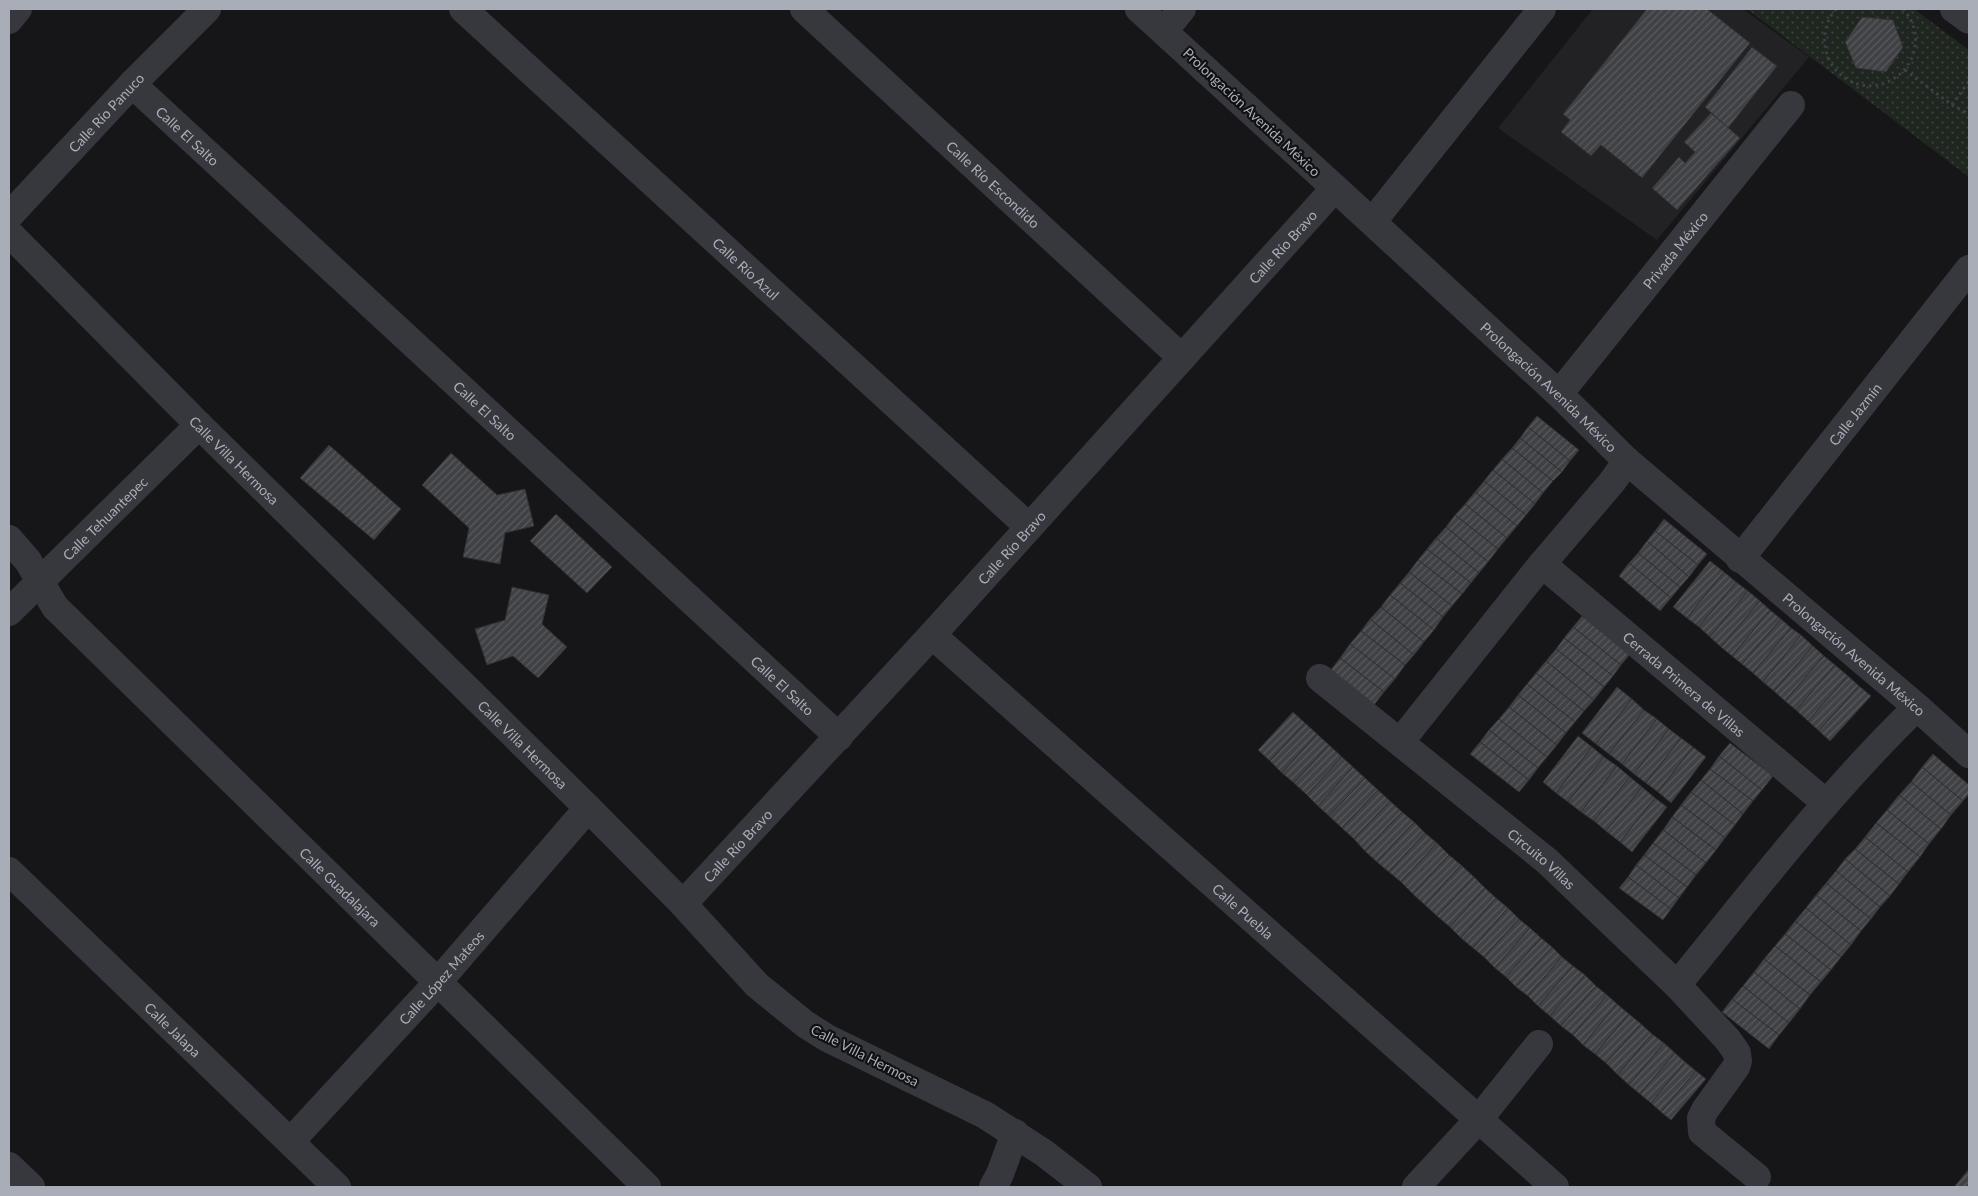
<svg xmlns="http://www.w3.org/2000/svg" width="1978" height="1196" font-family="Lato,sans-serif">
  <defs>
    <pattern id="park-dots" width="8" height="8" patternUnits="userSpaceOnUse" patternTransform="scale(1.25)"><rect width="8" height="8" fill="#1e261f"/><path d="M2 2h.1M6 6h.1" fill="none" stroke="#3c433d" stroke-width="1.8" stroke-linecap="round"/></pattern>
    <pattern id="building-hatch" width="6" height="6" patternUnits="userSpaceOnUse" patternTransform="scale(1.25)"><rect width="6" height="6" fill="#404145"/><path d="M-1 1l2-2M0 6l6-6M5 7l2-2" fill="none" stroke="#595a5e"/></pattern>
  </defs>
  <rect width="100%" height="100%" fill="#161618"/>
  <polygon fill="#222225" points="1593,9 1743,9 1809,57 1657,240 1498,128"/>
  <polygon fill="url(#park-dots)" points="1747,9 1914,9 1969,50 1969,177"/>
  <g fill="url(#building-hatch)" stroke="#303034">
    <polygon points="1647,9 1707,9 1750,43 1642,178 1601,145 1591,156 1561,132 1570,120 1563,114"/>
    <polygon points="1862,17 1893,20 1903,47 1886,72 1856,68 1845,42"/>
    <polygon points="1752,47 1777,66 1728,128 1705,107"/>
    <polygon points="1711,113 1740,138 1677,210 1652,188 1679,157 1685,163 1695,152 1684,142"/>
    <polygon points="1537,416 1579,450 1570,461 1528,427"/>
    <polygon points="1528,427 1570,461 1562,472 1520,438"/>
    <polygon points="1520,438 1562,472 1553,481 1512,448"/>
    <polygon points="329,445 401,509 374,540 300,478"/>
    <polygon points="1512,448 1553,481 1543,493 1502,459"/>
    <polygon points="451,453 497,495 525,489 534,526 505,533 500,564 463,557 469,528 422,485"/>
    <polygon points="1502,459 1543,493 1535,504 1493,470"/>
    <polygon points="1493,470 1535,504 1526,515 1484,481"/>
    <polygon points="1484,481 1526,515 1517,526 1475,492"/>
    <polygon points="1475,492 1517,526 1507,538 1465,504"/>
    <polygon points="1465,504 1507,538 1498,549 1455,515"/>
    <polygon points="556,514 612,567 587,593 530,541"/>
    <polygon points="1455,515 1498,549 1488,562 1446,527"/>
    <polygon points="1664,519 1707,554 1698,565 1655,531"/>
    <polygon points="1446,527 1488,562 1479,573 1436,538"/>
    <polygon points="1655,531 1698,565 1689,577 1647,541"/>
    <polygon points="1436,538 1479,573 1471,583 1427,549"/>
    <polygon points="1647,541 1689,577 1680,587 1638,553"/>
    <polygon points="1427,549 1471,583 1462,594 1418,560"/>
    <polygon points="1638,553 1680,587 1671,598 1629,563"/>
    <polygon points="1418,560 1462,594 1452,606 1409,572"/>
    <polygon points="1710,561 1724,572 1687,618 1673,607"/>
    <polygon points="1629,563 1671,598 1660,611 1619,576"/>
    <polygon points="1409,572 1452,606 1443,617 1400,583"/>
    <polygon points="1724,572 1736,582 1699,627 1687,618"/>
    <polygon points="1736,582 1748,591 1710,637 1699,627"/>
    <polygon points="1400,583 1443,617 1434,630 1390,595"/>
    <polygon points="512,587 549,595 542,624 567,647 538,678 513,656 487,665 475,629 505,620"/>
    <polygon points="1748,591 1760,601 1721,647 1710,637"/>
    <polygon points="1390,595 1434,630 1424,642 1381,607"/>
    <polygon points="1760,601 1770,610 1732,656 1721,647"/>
    <polygon points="1381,607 1424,642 1414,655 1370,619"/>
    <polygon points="1770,610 1781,619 1742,664 1732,656"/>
    <polygon points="1582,616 1630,654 1621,665 1573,627"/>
    <polygon points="1370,619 1414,655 1405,665 1361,631"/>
    <polygon points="1781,619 1791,628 1753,673 1742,664"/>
    <polygon points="1573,627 1621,665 1613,676 1564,638"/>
    <polygon points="1791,628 1801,635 1763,682 1753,673"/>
    <polygon points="1361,631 1405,665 1395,679 1350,644"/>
    <polygon points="1801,635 1813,646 1774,691 1763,682"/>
    <polygon points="1564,638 1613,676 1604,687 1556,649"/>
    <polygon points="1350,644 1395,679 1384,692 1340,658"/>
    <polygon points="1813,646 1824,656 1785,701 1774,691"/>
    <polygon points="1556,649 1604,687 1594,700 1546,661"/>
    <polygon points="1824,656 1835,665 1796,710 1785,701"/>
    <polygon points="1340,658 1384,692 1374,705 1330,671"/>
    <polygon points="1546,661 1594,700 1584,711 1536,673"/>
    <polygon points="1835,665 1848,676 1808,721 1796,710"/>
    <polygon points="1536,673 1584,711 1575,722 1527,684"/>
    <polygon points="1848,676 1859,686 1819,731 1808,721"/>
    <polygon points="1527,684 1575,722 1566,733 1518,695"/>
    <polygon points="1859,686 1871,696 1830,741 1819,731"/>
    <polygon points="1617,687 1632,699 1596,744 1582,733"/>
    <polygon points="1518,695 1566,733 1557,745 1509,707"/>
    <polygon points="1632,699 1644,710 1609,754 1596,744"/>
    <polygon points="1509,707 1557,745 1547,757 1499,719"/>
    <polygon points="1644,710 1657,719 1622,764 1609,754"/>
    <polygon points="1293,712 1305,723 1270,761 1258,750"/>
    <polygon points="1499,719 1547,757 1538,768 1489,730"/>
    <polygon points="1657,719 1669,729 1634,774 1622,764"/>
    <polygon points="1305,723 1317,734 1282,773 1270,761"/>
    <polygon points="1669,729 1681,738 1646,783 1634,774"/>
    <polygon points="1489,730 1538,768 1529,780 1480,742"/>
    <polygon points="1317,734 1329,745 1294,783 1282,773"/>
    <polygon points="1578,736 1592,747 1556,793 1543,782"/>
    <polygon points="1681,738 1693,747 1658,792 1646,783"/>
    <polygon points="1480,742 1529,780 1519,792 1470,754"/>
    <polygon points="1730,743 1773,776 1762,790 1719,756"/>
    <polygon points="1329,745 1342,757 1307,795 1294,783"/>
    <polygon points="1592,747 1604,757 1568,802 1556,793"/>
    <polygon points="1693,747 1706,757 1671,803 1658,792"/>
    <polygon points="1933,754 1969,785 1969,794 1963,801 1922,767"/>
    <polygon points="1719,756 1762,790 1753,801 1710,769"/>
    <polygon points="1342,757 1353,767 1318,806 1307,795"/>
    <polygon points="1604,757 1617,766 1581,812 1568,802"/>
    <polygon points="1617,766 1630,777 1594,821 1581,812"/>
    <polygon points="1353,767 1365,778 1329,816 1318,806"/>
    <polygon points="1922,767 1963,801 1951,815 1911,782"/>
    <polygon points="1710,769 1753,801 1743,814 1701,780"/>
    <polygon points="1630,777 1642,787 1606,831 1594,821"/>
    <polygon points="1365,778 1378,790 1342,828 1329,816"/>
    <polygon points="1701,780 1743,814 1735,825 1691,792"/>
    <polygon points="1911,782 1951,815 1941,829 1899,795"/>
    <polygon points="1642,787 1655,798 1620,842 1606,831"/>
    <polygon points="1378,790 1390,801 1354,839 1342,828"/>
    <polygon points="1691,792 1735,825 1725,838 1681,805"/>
    <polygon points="1899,795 1941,829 1929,844 1887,810"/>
    <polygon points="1655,798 1667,807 1632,852 1620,842"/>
    <polygon points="1390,801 1402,812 1365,851 1354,839"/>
    <polygon points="1681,805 1725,838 1716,850 1672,817"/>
    <polygon points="1887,810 1929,844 1920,857 1876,823"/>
    <polygon points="1402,812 1414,822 1377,862 1365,851"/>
    <polygon points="1672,817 1716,850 1706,863 1663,830"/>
    <polygon points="1414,822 1425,833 1389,872 1377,862"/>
    <polygon points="1876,823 1920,857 1908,872 1865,837"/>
    <polygon points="1663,830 1706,863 1696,875 1653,843"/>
    <polygon points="1425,833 1437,843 1401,882 1389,872"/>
    <polygon points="1865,837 1908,872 1899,884 1855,849"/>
    <polygon points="1437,843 1449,855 1413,894 1401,882"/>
    <polygon points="1653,843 1696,875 1687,887 1644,855"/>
    <polygon points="1855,849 1899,884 1890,896 1845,859"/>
    <polygon points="1449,855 1461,865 1425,905 1413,894"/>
    <polygon points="1644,855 1687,887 1679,898 1636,865"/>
    <polygon points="1845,859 1890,896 1880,907 1836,871"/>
    <polygon points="1461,865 1474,877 1437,916 1425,905"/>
    <polygon points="1636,865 1679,898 1671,909 1628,877"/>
    <polygon points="1836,871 1880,907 1871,919 1826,883"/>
    <polygon points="1474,877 1485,888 1450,927 1437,916"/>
    <polygon points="1628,877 1671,909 1663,920 1619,888"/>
    <polygon points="1826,883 1871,919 1861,931 1816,895"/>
    <polygon points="1485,888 1496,898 1461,938 1450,927"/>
    <polygon points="1816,895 1861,931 1851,945 1806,908"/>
    <polygon points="1496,898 1508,908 1473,948 1461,938"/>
    <polygon points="1508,908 1519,919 1484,957 1473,948"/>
    <polygon points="1806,908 1851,945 1841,957 1795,921"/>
    <polygon points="1519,919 1530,928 1495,968 1484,957"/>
    <polygon points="1795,921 1841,957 1831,970 1785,934"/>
    <polygon points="1530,928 1541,938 1506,977 1495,968"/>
    <polygon points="1785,934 1831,970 1821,982 1775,946"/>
    <polygon points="1541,938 1552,947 1516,987 1506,977"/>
    <polygon points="1775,946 1821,982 1810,995 1764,959"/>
    <polygon points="1552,947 1562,957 1528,996 1516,987"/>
    <polygon points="1562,957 1573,966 1538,1006 1528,996"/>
    <polygon points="1764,959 1810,995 1800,1009 1754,972"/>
    <polygon points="1573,966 1585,975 1550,1016 1538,1006"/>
    <polygon points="1754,972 1800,1009 1789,1023 1743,986"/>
    <polygon points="1585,975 1596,986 1561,1026 1550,1016"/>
    <polygon points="1596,986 1607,995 1573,1035 1561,1026"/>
    <polygon points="1743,986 1789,1023 1779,1035 1732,999"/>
    <polygon points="1607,995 1617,1004 1583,1045 1573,1035"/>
    <polygon points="1732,999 1779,1035 1769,1049 1722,1012"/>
    <polygon points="1617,1004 1629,1014 1595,1054 1583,1045"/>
    <polygon points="1629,1014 1641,1024 1606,1063 1595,1054"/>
    <polygon points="1641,1024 1652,1034 1618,1075 1606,1063"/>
    <polygon points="1652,1034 1664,1043 1629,1085 1618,1075"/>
    <polygon points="1664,1043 1675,1053 1640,1094 1629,1085"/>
    <polygon points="1675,1053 1685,1062 1651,1103 1640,1094"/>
    <polygon points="1685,1062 1696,1071 1661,1112 1651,1103"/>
    <polygon points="1696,1071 1706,1079 1671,1120 1661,1112"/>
    <polygon points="1969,1169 1969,1187 1954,1187"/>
  </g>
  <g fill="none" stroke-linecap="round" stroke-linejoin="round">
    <g stroke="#3d3f44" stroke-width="3" stroke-dasharray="2.5 4" stroke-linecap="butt">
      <path d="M1836,9C1817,31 1822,67 1850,81C1875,94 1907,79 1914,51C1918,36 1914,21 1903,9"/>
      <polyline points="1905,70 1952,105 1969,114"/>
      <polyline points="1952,105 1969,81"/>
    </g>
    <g stroke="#37383d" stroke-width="28">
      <path id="s1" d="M463,9L1029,527"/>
      <path id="s2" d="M804,9L1182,358"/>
      <polyline points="1954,9 1969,20"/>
      <polyline points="9,20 18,9"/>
      <polyline points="1164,31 1182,9"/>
      <path id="s3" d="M132,84L839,737"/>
      <path id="s4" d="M1335,188L1559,394L1627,461L1917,707L1969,754"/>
      <path id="s5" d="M9,216L132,84L207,9"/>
      <polyline points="1373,221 1542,9"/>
      <path id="s6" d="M9,233L199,425L588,808L683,904"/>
      <path id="s7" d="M1559,394L1791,105"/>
      <path id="s8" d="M9,539L28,561L55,607L647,1187"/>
      <path id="s9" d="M1740,559L1969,269"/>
      <path id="s10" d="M1542,564L1826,803"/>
      <path id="s11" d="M9,612L199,425"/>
      <path id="s12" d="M932,635L1555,1187"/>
      <path id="s13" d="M1320,678L1547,861L1677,985L1728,1040L1737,1053L1738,1061L1736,1067L1705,1110L1701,1118L1702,1132L1757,1177"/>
      <polyline points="1400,742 1542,564 1612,482 1627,461"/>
      <path id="s14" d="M9,871L337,1187"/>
      <path d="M1677,985C1754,891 1829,792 1917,707"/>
      <path id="s15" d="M291,1141L437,983L588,808"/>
      <polyline points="9,1166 31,1187"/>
      <polyline points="993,1187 1000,1174 1015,1133"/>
      <polyline points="1416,1187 1479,1119 1539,1044"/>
    </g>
    <path stroke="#37383d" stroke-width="28" id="s16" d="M1088,1187L1044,1153L985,1115L827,1038L805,1024L757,985L683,904L932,635L1335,188L1139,9"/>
  </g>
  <g text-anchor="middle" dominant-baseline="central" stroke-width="4.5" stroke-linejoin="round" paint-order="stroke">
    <g font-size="14" fill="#a8adb8" stroke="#111113">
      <text stroke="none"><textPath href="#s5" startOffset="142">Calle Río Panuco</textPath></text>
      <text transform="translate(1252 112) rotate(43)">Prolongación Avenida México</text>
      <text stroke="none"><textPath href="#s3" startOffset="76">Calle El Salto</textPath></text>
      <text stroke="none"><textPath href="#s2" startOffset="258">Calle Río Escondido</textPath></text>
      <text stroke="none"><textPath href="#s16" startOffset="1389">Calle Río Bravo</textPath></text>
      <text stroke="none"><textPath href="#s7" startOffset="185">Privada México</textPath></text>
      <text stroke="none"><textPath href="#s1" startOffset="384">Calle Río Azul</textPath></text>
      <text stroke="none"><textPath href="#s4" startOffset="292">Prolongación Avenida México</textPath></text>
      <text stroke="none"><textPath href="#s3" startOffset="481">Calle El Salto</textPath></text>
      <text stroke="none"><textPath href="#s9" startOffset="185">Calle Jazmín</textPath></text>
      <text stroke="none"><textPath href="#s6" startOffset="320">Calle Villa Hermosa</textPath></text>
      <text stroke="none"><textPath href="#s11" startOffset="134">Calle Tehuantepec</textPath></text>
      <text stroke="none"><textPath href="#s16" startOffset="984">Calle Río Bravo</textPath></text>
      <text stroke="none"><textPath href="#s4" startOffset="698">Prolongación Avenida México</textPath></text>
      <text stroke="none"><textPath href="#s10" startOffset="186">Cerrada Primera de Villas</textPath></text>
      <text stroke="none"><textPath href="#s3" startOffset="886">Calle El Salto</textPath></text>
      <text stroke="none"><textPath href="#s6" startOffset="725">Calle Villa Hermosa</textPath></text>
      <text stroke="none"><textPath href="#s16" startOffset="579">Calle Río Bravo</textPath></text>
      <text stroke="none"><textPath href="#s13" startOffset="286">Circuito Villas</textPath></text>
      <text stroke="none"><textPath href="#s8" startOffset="482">Calle Guadalajara</textPath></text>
      <text stroke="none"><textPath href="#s12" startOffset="416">Calle Puebla</textPath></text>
      <text stroke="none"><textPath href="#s15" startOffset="222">Calle López Mateos</textPath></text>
      <text stroke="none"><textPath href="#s14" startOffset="228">Calle Jalapa</textPath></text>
      <text transform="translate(865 1055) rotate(27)">Calle Villa Hermosa</text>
    </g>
  </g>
  <rect width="1978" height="1196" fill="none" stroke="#a8adb8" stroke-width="20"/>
</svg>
